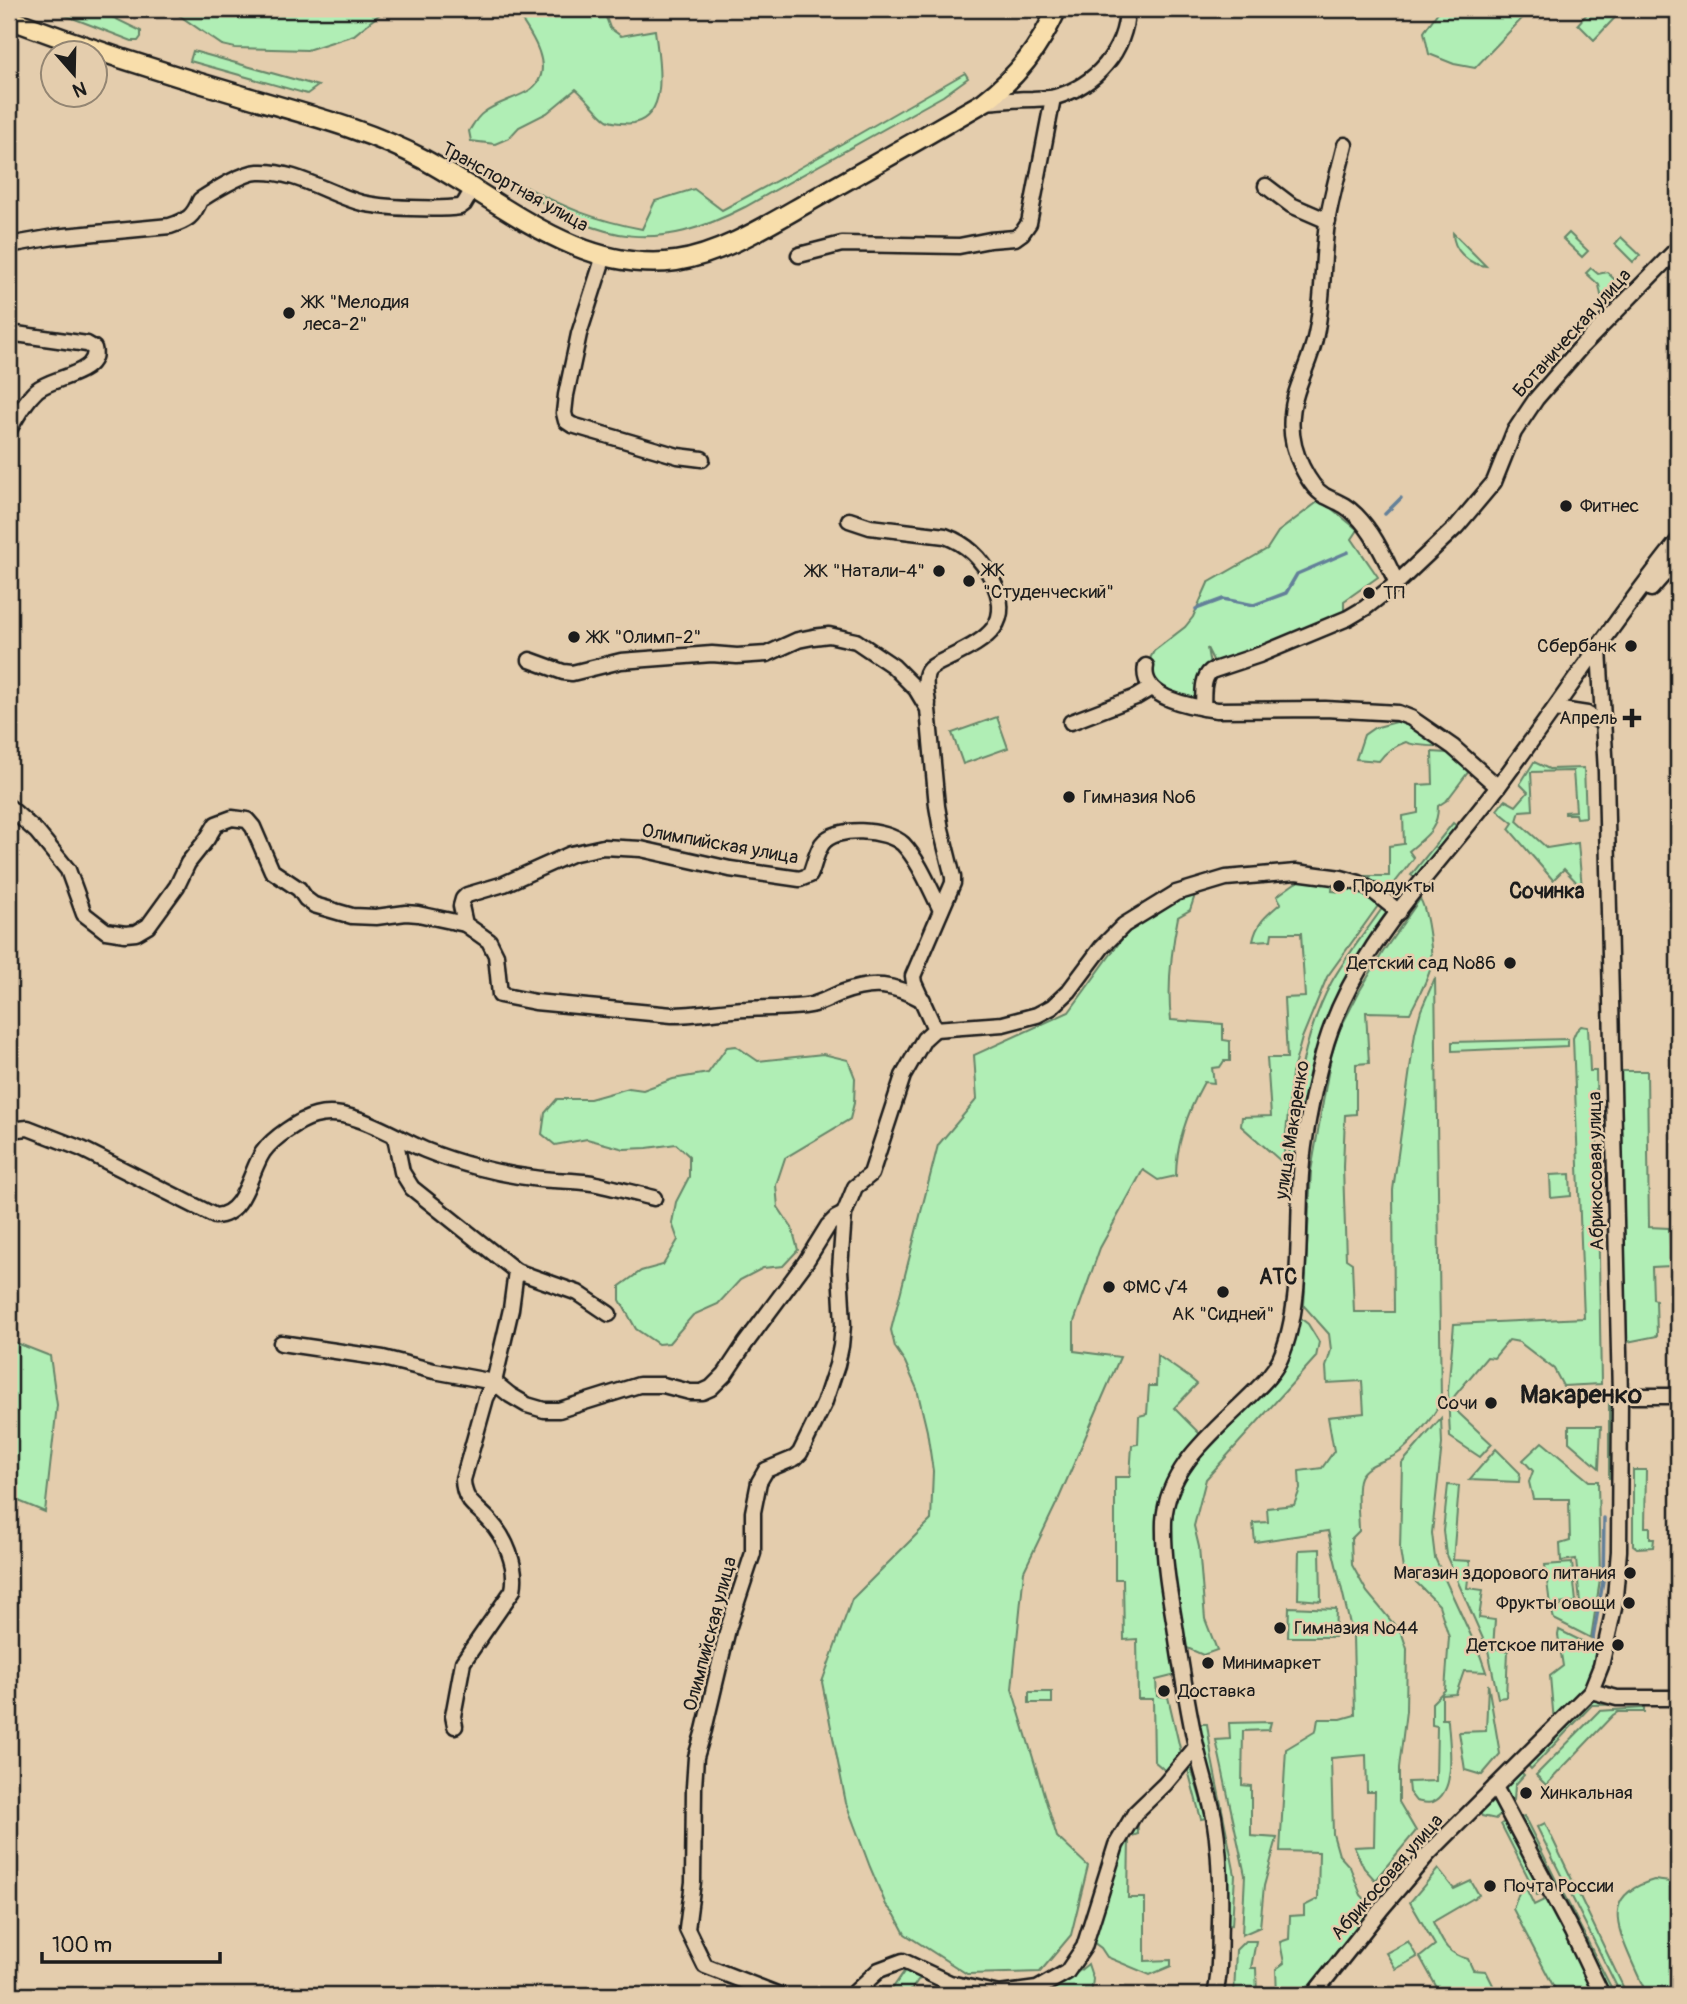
<svg xmlns="http://www.w3.org/2000/svg" width="1687" height="2004" font-family="Pangolin,sans-serif">
  <rect width="100%" height="100%" fill="#e4cdad"/>
  <filter id="ink" filterUnits="userSpaceOnUse"><feTurbulence type="fractalNoise" baseFrequency=".0143" numOctaves="2"/><feDisplacementMap in="SourceGraphic" scale="14" xChannelSelector="R" yChannelSelector="G"/><feConvolveMatrix kernelMatrix="1 2 1 2 8 2 1 2 1" color-interpolation-filters="sRGB"/></filter>
  <g filter="url(#ink)">
    <g fill="#b0eeb5" stroke="#668568" stroke-width="2">
      <polygon points="49,9 96,9 141,31 141,37 138,41 132,41"/>
      <polygon points="170,9 386,9 354,35 307,50 235,48 222,45"/>
      <path d="M514,9H603L610,28L621,36L655,30C658,57 671,114 634,123C628,124 613,123 607,120C599,115 585,96 576,89L547,113L519,127L509,138L495,144L471,141L469,131C473,125 477,117 483,113C496,103 514,99 528,91C560,72 529,30 514,9Z"/>
      <polygon points="1440,9 1484,9 1498,14 1503,9 1531,9 1475,68 1454,64 1429,54 1424,32"/>
      <polygon points="1591,9 1623,9 1594,40 1578,24"/>
      <polygon points="193,51 318,86 307,94 190,61"/>
      <path d="M965,73L968,78L943,96L745,207C656,253 604,243 522,190L524,186C565,208 595,220 642,229L655,201L694,189L722,210L789,174Z"/>
      <path d="M1453,233L1486,266C1469,265 1453,250 1453,233Z"/>
      <polygon points="1569,233 1588,251 1582,257 1563,239"/>
      <polygon points="1621,237 1640,255 1633,262 1615,244"/>
      <polygon points="1591,268 1598,274 1607,272 1617,282 1621,290 1609,302 1601,295 1599,285 1586,273"/>
      <polygon points="1319,501 1332,509 1358,530 1352,539 1378,577 1344,601 1344,611 1348,618 1218,670 1207,648 1211,671 1203,708 1161,694 1146,666 1154,651 1185,627 1193,617 1208,583 1267,549 1278,532"/>
      <polygon points="997,717 1008,748 963,764 952,733"/>
      <path d="M1411,718L1453,747C1442,746 1414,747 1406,742C1394,746 1386,751 1379,761L1356,759L1364,735L1374,728Z"/>
      <path d="M1432,752L1448,753L1469,771L1447,800L1438,806C1438,830 1426,836 1409,851L1414,858L1386,894L1345,875L1346,872L1361,876H1389V846L1404,844L1403,816L1418,813V785L1433,784Z"/>
      <polygon points="1534,762 1549,769 1584,768 1586,817 1576,818 1575,814 1565,814 1565,812 1576,811 1573,771 1531,772 1533,810 1520,811 1517,821 1547,848 1578,843 1582,888 1564,869 1553,880 1509,829 1513,823 1497,810 1505,800 1516,806 1528,792 1520,784"/>
      <polygon points="1453,823 1459,828 1417,879 1411,875"/>
      <path d="M1308,877L1333,881L1332,891L1343,892L1345,883L1357,887L1380,903L1327,977L1302,1038L1292,1074L1283,1163L1241,1126L1242,1117L1271,1116L1267,1058H1287L1284,998L1305,997L1301,933H1272L1271,940L1253,941C1257,922 1267,915 1281,903L1277,896L1295,883Z"/>
      <path d="M1197,889L1190,910L1178,917C1171,952 1167,985 1171,1020L1223,1024V1040L1230,1041V1061H1224L1220,1067L1212,1068L1214,1083L1204,1082C1188,1111 1176,1143 1176,1176L1158,1180L1143,1170L1100,1248L1074,1322V1351L1120,1357L1059,1498L1024,1571L1012,1689L1057,1837L1088,1866L1071,1935L1040,1972L967,1974L905,1934L895,1915L886,1905L870,1867L846,1803L822,1682L852,1599L931,1520L933,1471L927,1431L917,1389L905,1362L895,1347L891,1330L938,1145L977,1099L974,1055L1069,1012L1127,932L1152,915Z"/>
      <path d="M1420,899C1427,909 1433,953 1431,966C1429,978 1416,1001 1410,1013L1366,1012L1369,1063L1356,1064V1114L1345,1115L1343,1167L1346,1259L1352,1263L1354,1312H1394L1393,1190L1415,1033L1421,1010L1435,978L1441,1400C1437,1414 1409,1446 1397,1454C1385,1462 1367,1463 1360,1477C1355,1488 1359,1518 1359,1531L1351,1539L1352,1565L1367,1592L1402,1634L1407,1649L1406,1711L1399,1768V1802L1416,1831L1375,1880L1364,1868L1354,1847L1374,1846L1375,1792H1367L1366,1755L1331,1758L1333,1834L1339,1855L1350,1867L1361,1895L1375,1910L1310,1995H1277L1276,1969L1284,1963L1280,1942L1289,1939L1290,1916L1304,1915V1906L1318,1899L1319,1852L1280,1851L1286,1749L1316,1731L1318,1719H1341L1355,1715L1353,1637L1328,1531L1255,1542L1253,1523L1268,1522L1267,1508L1294,1505L1300,1489L1299,1471L1322,1468L1334,1451L1328,1417L1364,1413L1362,1381L1327,1383L1326,1367L1331,1350L1329,1334L1304,1306L1311,1171L1331,1056L1340,1029L1359,992L1383,952Z"/>
      <path d="M1383,907L1389,913L1337,995L1317,1051L1299,1165L1294,1166L1288,1164C1296,1098 1300,1043 1331,983C1346,956 1366,932 1383,907Z"/>
      <polygon points="1581,1026 1588,1027 1590,1071 1596,1071 1601,1384 1563,1386 1554,1369 1519,1342 1509,1340 1494,1358 1487,1357 1456,1394 1449,1404 1492,1444 1480,1457 1450,1437 1448,1391 1454,1324 1584,1318 1573,1038 1576,1031"/>
      <polygon points="1568,1039 1568,1046 1452,1051 1452,1042"/>
      <polygon points="736,1046 758,1061 823,1054 848,1060 855,1078 854,1103 850,1119 785,1158 776,1185 778,1207 792,1228 798,1250 783,1266 763,1268 740,1280 718,1304 693,1315 669,1343 658,1344 636,1329 620,1300 620,1286 641,1271 663,1265 678,1240 672,1223 676,1202 689,1177 689,1156 676,1144 647,1148 624,1149 587,1139 555,1145 542,1134 545,1113 557,1099 590,1099 629,1088 643,1090 673,1079 708,1073 727,1047"/>
      <polygon points="1619,1071 1647,1071 1649,1227 1669,1228 1671,1266 1652,1267 1653,1299 1656,1300 1657,1336 1627,1342"/>
      <polygon points="1570,1174 1571,1196 1551,1198 1550,1175"/>
      <polygon points="1299,1317 1308,1324 1319,1342 1316,1357 1206,1479 1194,1526 1199,1547 1205,1619 1217,1650 1203,1655 1185,1647 1172,1569 1171,1516 1180,1487 1199,1459 1273,1382 1286,1365"/>
      <polygon points="9,1340 50,1356 57,1405 45,1512 9,1497"/>
      <path d="M1157,1355L1190,1378L1197,1384L1174,1408L1202,1436C1189,1450 1170,1470 1164,1488C1146,1539 1167,1622 1176,1675L1156,1680L1157,1696L1168,1697L1182,1757L1168,1773L1154,1761L1153,1699H1138L1137,1639L1124,1640L1123,1579H1115V1477H1130L1132,1445L1138,1444L1139,1416L1147,1414L1149,1386H1156Z"/>
      <polygon points="1616,1400 1616,1478 1609,1478 1609,1401"/>
      <path d="M1441,1418L1442,1444L1432,1533L1435,1558L1480,1655L1486,1672L1464,1671L1456,1694L1442,1695V1719H1447L1448,1721C1449,1741 1458,1792 1433,1802C1428,1804 1421,1802 1416,1801L1409,1792L1408,1782L1436,1781L1437,1726L1432,1725V1703L1445,1690L1449,1637L1439,1605L1403,1569L1400,1550L1402,1463Z"/>
      <polygon points="1569,1426 1601,1426 1599,1468 1569,1442"/>
      <polygon points="1542,1442 1589,1481 1598,1481 1600,1580 1591,1638 1554,1619 1551,1608 1580,1603 1576,1559 1561,1561 1560,1544 1570,1541 1569,1499 1533,1499 1529,1482 1533,1471 1523,1460"/>
      <polygon points="1496,1449 1520,1473 1519,1482 1469,1480"/>
      <polygon points="1633,1470 1646,1470 1645,1527 1650,1527 1650,1539 1654,1539 1653,1547 1637,1548 1633,1545"/>
      <polygon points="1448,1485 1459,1486 1453,1560 1470,1561 1467,1588 1483,1590 1479,1618 1495,1620 1493,1648 1508,1651 1506,1697 1498,1698 1488,1650 1446,1555 1443,1531"/>
      <polygon points="1320,1549 1321,1601 1298,1599 1299,1550"/>
      <polygon points="1572,1563 1576,1602 1550,1605 1545,1565"/>
      <polygon points="1289,1607 1336,1609 1335,1637 1288,1637"/>
      <polygon points="1559,1630 1600,1650 1586,1688 1554,1722 1550,1676 1563,1666 1558,1635"/>
      <polygon points="1488,1684 1500,1754 1482,1775 1465,1770 1459,1732 1486,1731"/>
      <rect x="1029" y="1692" width="23" height="11"/>
      <polygon points="1593,1695 1643,1704 1592,1705 1531,1769 1525,1762"/>
      <polygon points="1644,1708 1644,1712 1618,1712 1613,1715 1546,1785 1536,1775 1599,1711"/>
      <polygon points="1271,1722 1269,1730 1243,1731 1242,1785 1251,1786 1251,1836 1277,1838 1264,1886 1260,1927 1242,1935 1245,1875 1216,1740 1230,1739 1229,1723"/>
      <polygon points="1199,1724 1207,1724 1212,1759 1235,1875 1232,1925 1223,1926 1221,1827"/>
      <polygon points="1190,1764 1206,1818 1201,1819 1187,1766"/>
      <polygon points="1520,1771 1524,1775 1515,1785 1514,1800 1508,1802 1504,1787"/>
      <polygon points="1492,1799 1502,1814 1496,1819 1482,1816 1478,1810"/>
      <polygon points="1137,1814 1138,1834 1129,1837 1128,1898 1145,1898 1145,1961 1171,1960 1171,1966 1150,1975 1107,1957 1101,1948 1093,1942 1118,1847"/>
      <polygon points="1524,1816 1558,1884 1552,1887 1517,1819"/>
      <polygon points="1507,1820 1544,1892 1537,1895 1501,1824"/>
      <polygon points="1545,1823 1627,1995 1621,1995 1537,1827"/>
      <path d="M1438,1869L1454,1889L1471,1881L1479,1895L1433,1922C1443,1942 1445,1953 1468,1959L1473,1970L1486,1971L1498,1995H1441L1420,1957L1435,1945L1410,1902Z"/>
      <path d="M1654,1880L1670,1882L1678,1887V1995H1647C1641,1982 1635,1969 1629,1955C1613,1918 1608,1893 1654,1880Z"/>
      <polygon points="1523,1882 1534,1905 1546,1899 1596,1995 1558,1995 1513,1909"/>
      <polygon points="1561,1889 1615,1995 1604,1995 1554,1893"/>
      <polygon points="1245,1941 1256,1941 1251,1968 1256,1968 1257,1995 1234,1995 1236,1950"/>
      <polygon points="1408,1941 1417,1957 1396,1969 1386,1953"/>
      <path d="M1088,1964L1093,1979L1091,1995H1033C1054,1992 1072,1977 1088,1964Z"/>
      <polygon points="906,1969 928,1976 918,1980 908,1995 888,1995"/>
    </g>
    <g fill="none" stroke-linecap="round" stroke-linejoin="round">
      <g stroke="#638099" stroke-width="3.5">
        <polyline points="1385,514 1401,498"/>
        <polyline points="1196,609 1223,599 1254,605 1286,593 1297,574 1348,552"/>
        <polyline points="1593,1638 1603,1582 1604,1518"/>
      </g>
      <g stroke="#1c1c1c" stroke-width="19">
        <g id="minor">
          <path d="M984,102C1000,101 1017,99 1033,99C1041,98 1049,99 1055,97C1095,86 1126,51 1127,9"/>
          <path d="M1345,145C1339,170 1331,197 1327,223C1322,260 1324,297 1316,334C1311,362 1294,387 1292,415C1290,433 1294,451 1302,467C1307,477 1314,490 1325,496C1337,502 1345,504 1356,515C1375,534 1385,559 1397,583"/>
          <polyline points="1266,186 1291,205 1328,221"/>
          <path d="M9,245L54,237L170,226C188,220 193,217 200,200C214,191 242,173 258,172C295,170 328,194 362,203C382,208 439,210 460,207L464,204L473,189"/>
          <polyline points="799,255 842,244 959,246 990,240 1015,238 1022,233 1029,223 1053,98"/>
          <polyline points="604,256 579,334 566,395 564,413 566,421 572,425 678,456 702,459"/>
          <path d="M9,333L87,344L94,348C101,374 52,377 37,390C25,401 17,416 9,430"/>
          <path d="M849,520L870,527L945,536C967,544 982,559 992,579C1015,624 987,639 951,657C944,661 933,664 928,671C923,679 927,695 928,704"/>
          <polyline points="1651,589 1678,558"/>
          <polyline points="530,660 563,672 572,673 621,661 712,654 737,656 767,654 798,640 813,637 829,635 856,641 893,666 916,689 928,709 937,806 941,829 953,877 953,883 913,976 914,983 935,1029 924,1039 903,1076 871,1174 855,1187 844,1214 840,1269 843,1325 841,1346 837,1365 824,1404 800,1453 795,1458 766,1470 759,1482 753,1512 753,1553 728,1629 704,1730 696,1757 694,1787 693,1882 687,1929 705,1966 780,1995"/>
          <path d="M1146,666C1139,699 1194,707 1217,710L1325,709L1398,713L1411,718L1453,747L1498,787"/>
          <path d="M1203,708C1204,696 1201,679 1211,671L1259,655L1348,618L1365,608L1397,583L1457,526L1494,482L1514,432L1536,399L1582,346L1678,248"/>
          <polyline points="1555,709 1587,714 1603,723"/>
          <polyline points="1071,722 1136,697 1151,688"/>
          <polyline points="9,807 37,832 68,870 84,914 106,931 125,934 136,933 148,926 177,886 188,863 207,839 216,824 232,818 247,820 253,827 272,871 299,889 306,899 314,905 352,916 376,917 406,913 418,914 465,924"/>
          <path d="M923,1000C893,984 873,981 841,993C831,997 821,1003 811,1005C790,1009 768,1007 747,1009C721,1010 697,1015 672,1015L535,1002L500,995L496,955L489,941L465,924L461,906L463,899L467,895L504,884L571,854L603,847L641,849L730,869L800,879L810,875C814,865 816,853 822,844C835,825 887,829 903,844C920,862 930,889 941,910"/>
          <polyline points="935,1029 1003,1024 1037,1015 1052,1007 1069,991 1102,947 1124,925 1176,893 1226,878 1296,872 1341,878 1359,883 1373,891 1399,912"/>
          <path d="M9,1130L28,1128L82,1149L215,1216C245,1215 249,1173 263,1152C273,1138 299,1120 315,1116C351,1106 393,1137 425,1150C457,1163 499,1174 533,1178C552,1181 572,1180 592,1183C612,1187 633,1193 654,1198"/>
          <polyline points="395,1137 402,1172 412,1188 516,1271 578,1293 609,1314"/>
          <polyline points="281,1343 383,1358 434,1371 494,1382 510,1395 527,1405 544,1410 559,1410 639,1385 663,1385 690,1392 702,1392 711,1388 725,1374 745,1344 805,1263 828,1226 836,1218 844,1214"/>
          <polyline points="1620,1396 1678,1396"/>
          <polyline points="1591,1691 1617,1698 1678,1698"/>
          <path d="M455,1726L453,1716L463,1662L513,1590C518,1566 505,1537 489,1520C475,1505 464,1502 463,1480L486,1398L494,1382L511,1309L516,1271"/>
          <polyline points="1495,1787 1572,1932 1602,1995"/>
          <polyline points="852,1995 879,1970 903,1961 950,1983 999,1994 1037,1989 1067,1972 1084,1947 1116,1845 1135,1813 1165,1784 1196,1747"/>
          <path d="M1215,1995C1221,1971 1219,1947 1220,1923C1221,1887 1220,1852 1214,1817C1209,1793 1201,1770 1196,1746C1187,1706 1181,1666 1175,1626C1169,1591 1163,1556 1164,1521C1167,1467 1214,1432 1249,1397C1261,1385 1273,1374 1280,1359C1303,1308 1297,1231 1301,1174C1304,1134 1313,1092 1323,1054C1351,948 1437,869 1500,784C1560,703 1615,619 1678,541"/>
          <polyline points="1313,1995 1382,1908 1428,1854 1591,1691 1601,1666 1614,1608 1619,1551 1620,1396 1608,868 1606,772 1599,649"/>
        </g>
      </g>
      <g stroke="#1c1c1c" stroke-width="23">
        <path id="major" d="M9,19C84,47 160,72 237,94C300,113 365,128 423,159C503,202 580,274 676,261C723,254 771,223 812,200C869,168 927,135 984,102C1018,76 1039,48 1057,9"/>
      </g>
      <use href="#minor" stroke="#e4cdad" stroke-width="14"/>
      <use href="#major" stroke="#f8deab" stroke-width="18"/>
    </g>
  </g>
  <g fill="#1c1c1c" stroke="#e4cdad" stroke-width="2.5">
    <circle cx="289" cy="313" r="7"/>
    <circle cx="1566" cy="506" r="7"/>
    <circle cx="939" cy="571" r="7"/>
    <circle cx="969" cy="581" r="7"/>
    <circle cx="1369" cy="593" r="7"/>
    <circle cx="574" cy="637" r="7"/>
    <circle cx="1631" cy="646" r="7"/>
    <path d="M1628.5 707.5h7v7h7v7h-7v7h-7v-7h-7v-7h7z"/>
    <circle cx="1069" cy="797" r="7"/>
    <circle cx="1339" cy="886" r="7"/>
    <circle cx="1510" cy="963" r="7"/>
    <circle cx="1109" cy="1287" r="7"/>
    <circle cx="1223" cy="1292" r="7"/>
    <circle cx="1491" cy="1403" r="7"/>
    <circle cx="1630" cy="1573" r="7"/>
    <circle cx="1629" cy="1603" r="7"/>
    <circle cx="1280" cy="1628" r="7"/>
    <circle cx="1618" cy="1645" r="7"/>
    <circle cx="1208" cy="1663" r="7"/>
    <circle cx="1164" cy="1691" r="7"/>
    <circle cx="1526" cy="1793" r="7"/>
    <circle cx="1490" cy="1886" r="7"/>
  </g>
  <g text-anchor="middle" dominant-baseline="central" stroke-width="5" stroke-linejoin="round" paint-order="stroke">
    <g font-size="19" fill="#1c1c1c" stroke="#e4cdad">
      <text transform="translate(515 187) rotate(29)">Транспортная улица</text>
      <text transform="translate(1572 333) rotate(-48)">Ботаническая улица</text>
      <text transform="translate(720 844) rotate(10)">Олимпийская улица</text>
      <text transform="translate(1292 1130) rotate(-81)">улица Макаренко</text>
      <text transform="translate(1596 1171) rotate(-91)">Абрикосовая улица</text>
      <text transform="translate(710 1634) rotate(-75)">Олимпийская улица</text>
      <text transform="translate(1387 1877) rotate(-49)">Абрикосовая улица</text>
    </g>
    <g font-size="19" fill="#1c1c1c" stroke="#e4cdad" text-anchor="start">
      <text x="303" y="302">ЖК "Мелодия<tspan x="303" dy="22">леса-2"</tspan></text>
      <text x="1580" y="506">Фитнес</text>
      <text x="983" y="570">ЖК<tspan x="983" dy="22">"Студенческий"</tspan></text>
      <text x="925" y="571" text-anchor="end">ЖК "Натали-4"</text>
      <text x="1383" y="593">ТП</text>
      <text x="588" y="637">ЖК "Олимп-2"</text>
      <text x="1617" y="646" text-anchor="end">Сбербанк</text>
      <text x="1618" y="718" text-anchor="end">Апрель</text>
      <text x="1083" y="797">Гимназия №6</text>
      <text x="1353" y="886">Продукты</text>
      <text x="1496" y="963" text-anchor="end">Детский сад №86</text>
      <text x="1123" y="1287">ФМС √4</text>
      <text x="1223" y="1314" text-anchor="middle">АК "Сидней"</text>
      <text x="1477" y="1403" text-anchor="end">Сочи</text>
      <text x="1616" y="1573" text-anchor="end">Магазин здорового питания</text>
      <text x="1615" y="1603" text-anchor="end">Фрукты овощи</text>
      <text x="1294" y="1628">Гимназия №44</text>
      <text x="1604" y="1645" text-anchor="end">Детское питание</text>
      <text x="1222" y="1663">Минимаркет</text>
      <text x="1178" y="1691">Доставка</text>
      <text x="1540" y="1793">Хинкальная</text>
      <text x="1504" y="1886">Почта России</text>
    </g>
    <g font-size="21" font-weight="bold" fill="#1c1c1c" stroke="#e4cdad">
      <text x="1547" y="891">Сочинка</text>
      <text x="1278" y="1277">АТС</text>
    </g>
    <g font-size="26" font-weight="bold" fill="#1c1c1c" stroke="#e4cdad">
      <text x="1581" y="1395">Макаренко</text>
    </g>
  </g>
  <rect width="1687" height="2004" fill="none" stroke="#e4cdad" stroke-width="35"/>
  <rect x="18" y="18" width="1652" height="1969" fill="none" stroke="#1c1c1c" stroke-width="2.5" filter="url(#ink)"/>
  <g transform="translate(74 74) rotate(160)"><circle r="33" fill="#e4cdad" stroke="#948673" stroke-width="2"/>
  <path d="M0-5L12 26L0 18L-12 26Z" fill="#1c1c1c"/>
  <text y="-10" font-size="19" font-weight="bold" text-anchor="middle" fill="#1c1c1c">N</text>
  </g>
  <path d="M42 1952v10h178v-10" fill="none" stroke="#1c1c1c" stroke-width="3.5"/>
  <text x="52" y="1952" font-size="21" fill="#1c1c1c" stroke="#e4cdad" stroke-width="5" paint-order="stroke">100 m</text>
</svg>
